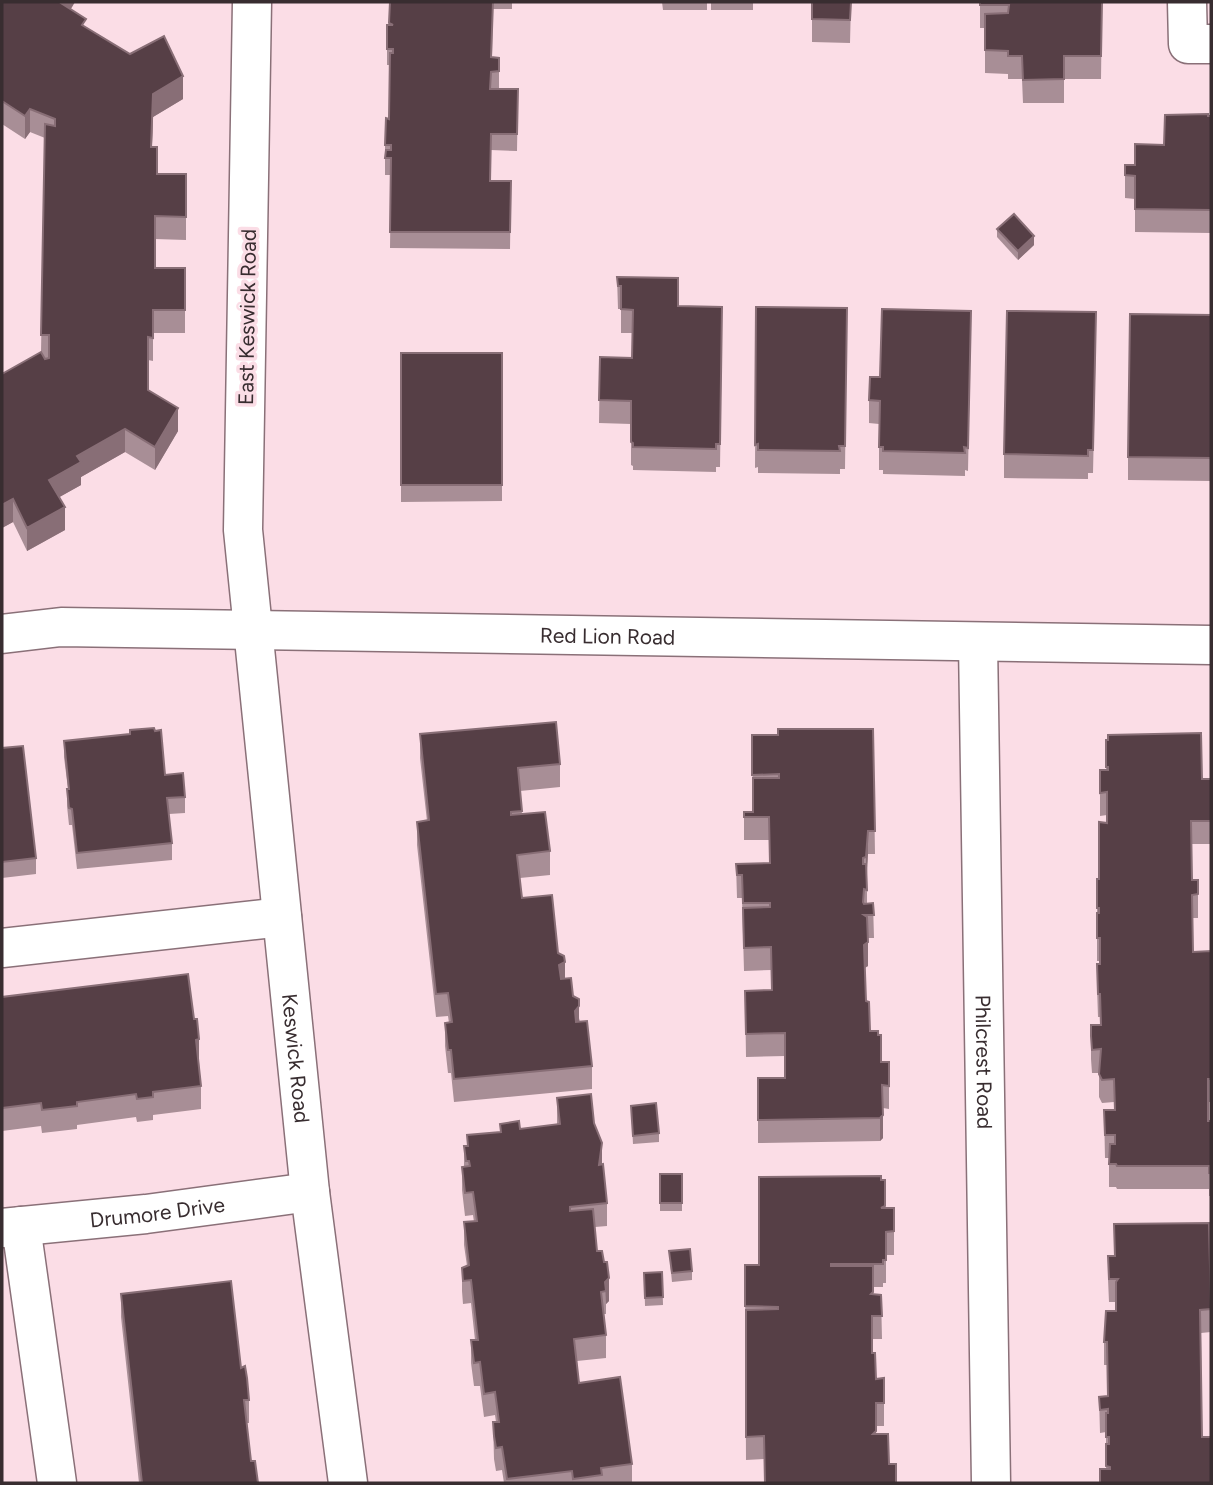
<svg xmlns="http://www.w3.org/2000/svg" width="1213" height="1485" font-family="Figtree,sans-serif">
  <rect width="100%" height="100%" fill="#fbdde6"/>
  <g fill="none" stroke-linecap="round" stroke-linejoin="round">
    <g stroke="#8a7078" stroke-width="41">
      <g id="minor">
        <path id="s1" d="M252,2L243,530L310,1192L348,1483"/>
        <polyline points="1187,2 1188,44 1211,44"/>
        <path id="s2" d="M2,634L61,627L1211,645"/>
        <path id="s3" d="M978,642L991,1483"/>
        <polyline points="2,948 282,917"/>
        <polyline points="21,1226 57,1483"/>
        <path id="s4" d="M2,1228L146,1214L310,1192"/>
      </g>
    </g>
    <use href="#minor" stroke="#fff" stroke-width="38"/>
  </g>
  <g fill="#a88e96">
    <polygon points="2,2 70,9 86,28 183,99 153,117 152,147 157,174 186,174 186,240 155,239 155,268 185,268 185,333 153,333 153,361 148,360 148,391 178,431 155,470 125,452 81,477 81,485 59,497 65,530 27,551 13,522 2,528 2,374 41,352 45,138 30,132 25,139 2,124"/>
    <polygon points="390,2 512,2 512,9 493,9 492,57 499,58 499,88 491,88 518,89 517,151 491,150 491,181 511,181 510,249 390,248 391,175 385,175 385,145 389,119 390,65 387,65 387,49 389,25"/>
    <polygon points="662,2 707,2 707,10 663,10"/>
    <rect x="711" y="2" width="42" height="8"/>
    <polygon points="812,2 900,2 900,3 851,2 850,43 812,42"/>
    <polygon points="980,2 1102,2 1101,79 1064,79 1064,103 1023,103 1022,79 1008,79 1008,74 985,73 985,28 980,28"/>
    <polygon points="1208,116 1211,116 1211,233 1135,232 1135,199 1125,198 1125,175 1135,165 1164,145"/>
    <polygon points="997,229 1034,245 1018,260 997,237"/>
    <polygon points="617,277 678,306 722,330 720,467 716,467 716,472 633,470 633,466 631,465 631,424 599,423 600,357 632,358 632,333 621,333 621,309 618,309"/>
    <polygon points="756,307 847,308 845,469 840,469 840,474 758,473 758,467 755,468"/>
    <polygon points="971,311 968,471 965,470 965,476 883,474 883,470 879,470 879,424 869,423 869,400 880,377"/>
    <polygon points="1211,315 1211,481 1128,480 1128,457"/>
    <polygon points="1096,335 1093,473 1088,473 1088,479 1004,478 1004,454"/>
    <polygon points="401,353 502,353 502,501 401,502"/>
    <polygon points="873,729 875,854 868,854 867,874 867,904 873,903 874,938 868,938 868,966 865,968 866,1001 870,1031 881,1062 889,1062 889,1109 883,1108 883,1138 880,1141 758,1143 758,1078 785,1078 785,1056 746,1057 745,991 772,991 771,970 744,971 742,898 737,898 736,864 770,863 769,840 744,840 744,812 753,812 752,735 778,735"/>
    <polygon points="420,734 560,764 560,787 520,791 522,814 550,851 550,875 520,878 522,898 558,953 565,979 573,996 592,1066 592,1089 454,1102 451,1073 448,1073 445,1046 445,1023 449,1023 448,1016 436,1017 417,845 417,822 427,821 420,758"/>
    <polygon points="1106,740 1202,779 1211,779 1211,844 1191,844 1192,880 1198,880 1198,918 1193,918 1193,952 1211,951 1211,1102 1208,1102 1208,1121 1211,1121 1211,1196 1209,1196 1209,1189 1117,1189 1116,1187 1109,1187 1109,1158 1105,1158 1104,1110 1114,1110 1114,1102 1102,1103 1099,1097 1099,1073 1092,1073 1091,1059 1091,1025 1100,1025 1100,1017 1098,1017 1097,987 1097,964 1100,964 1100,961 1097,961 1097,879 1099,879 1107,823 1107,815 1100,816 1100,770 1106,770"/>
    <polygon points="64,741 165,775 185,797 185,813 169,814 172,843 172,860 77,869 72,825 69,825 67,806 67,789 68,789 64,757"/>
    <polygon points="2,748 36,858 36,874 2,878"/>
    <polygon points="2,997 199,1062 201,1086 201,1109 153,1115 153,1120 137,1122 136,1117 77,1125 77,1129 42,1133 41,1126 2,1131"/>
    <polygon points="557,1098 594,1123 607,1203 607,1226 595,1227 597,1251 609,1301 606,1304 606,1314 604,1314 606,1335 606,1358 577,1361 579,1383 632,1464 632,1483 504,1483 502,1470 496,1471 494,1459 493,1422 496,1422 495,1415 484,1417 480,1386 474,1386 471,1363 471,1340 475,1340 471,1303 463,1304 462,1291 462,1268 467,1266 464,1245 464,1222 474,1222 473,1215 465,1216 462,1190 462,1167 464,1167 464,1146 467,1146 467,1135 500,1132 500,1124 520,1129 557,1125"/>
    <polygon points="631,1106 659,1133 659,1142 633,1144"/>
    <rect x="660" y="1174" width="22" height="37"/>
    <polygon points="881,1180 885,1180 885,1208 894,1208 894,1255 886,1255 886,1283 883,1283 883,1287 873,1287 873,1294 881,1295 882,1339 872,1339 872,1349 876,1379 884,1378 884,1426 876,1426 876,1434 896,1483 765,1483 764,1459 746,1460 745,1265 759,1265"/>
    <polygon points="1114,1224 1211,1270 1211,1332 1201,1333 1202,1437 1211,1483 1106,1469 1106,1432 1100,1433 1099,1397 1107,1396 1107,1365 1104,1365 1104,1342 1116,1311 1116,1302 1109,1302 1108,1279 1108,1256 1114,1256"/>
    <polygon points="669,1251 692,1271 692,1280 672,1282"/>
    <polygon points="662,1272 663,1305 645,1306 644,1273"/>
    <polygon points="121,1294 241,1368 249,1400 249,1423 247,1423 251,1461 258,1483 139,1483 121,1317"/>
  </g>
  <g fill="#886e76">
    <polygon points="62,2 75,2 61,26 61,3"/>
    <polygon points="183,76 183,99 153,117 151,170 153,94"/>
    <polygon points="30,109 30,132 25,139 25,116"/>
    <polygon points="1034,236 1034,245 1018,260 1018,251"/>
    <polygon points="178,408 178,431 155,470 155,447"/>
    <polygon points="125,429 125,452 81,477 81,485 49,503 49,480 77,456"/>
    <polygon points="13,499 13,522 2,528 2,505"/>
    <polygon points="65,507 65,530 27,551 27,528"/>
    <polygon points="868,831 868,854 866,881 866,857"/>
    <polygon points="868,942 868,966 864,968 864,945"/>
    <polygon points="565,962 565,985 559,989 559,965"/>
    <polygon points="579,1006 579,1029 575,1034 575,1011"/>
    <polygon points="199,1039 199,1062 196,1063 196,1040"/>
    <polygon points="883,1115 883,1138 880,1141 880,1118"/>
    <polygon points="602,1143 602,1166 599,1165"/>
    <polygon points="609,1278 609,1301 606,1304 605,1282"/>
  </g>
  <g fill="#563f46" stroke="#886e76" stroke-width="2">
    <polygon points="2,2 62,2 61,3 86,19 82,25 130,54 164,36 183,76 153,94 151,147 157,147 157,174 186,174 186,217 155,216 155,268 185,268 185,310 153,310 153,338 148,337 148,390 178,408 155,447 125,429 77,456 81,462 49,480 65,507 27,528 13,499 2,505 2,374 41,352 45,359 49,358 49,335 41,335 45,124 55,126 55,119 30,109 25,116 2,101"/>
    <polygon points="390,2 493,2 491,57 499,58 499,71 491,72 490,89 518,89 517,134 491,134 490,181 511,181 510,232 390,232 391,158 385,158 386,150 391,150 391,145 385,145 386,118 389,119 390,53 393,53 393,49 387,49 387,25 393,25 389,23"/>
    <polygon points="812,2 851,2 850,20 812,19"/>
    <polygon points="980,2 1102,2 1101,56 1064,56 1064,79 1023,80 1022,56 1008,56 1008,51 985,50 985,14 1008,13 1009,5 980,5"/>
    <polygon points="1208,114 1208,116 1211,116 1211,210 1135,209 1135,176 1125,175 1125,165 1135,165 1135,144 1164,145 1165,115"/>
    <polygon points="1014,214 1034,236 1018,251 997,229"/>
    <polygon points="617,277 678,278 678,306 722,307 720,444 716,444 716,449 633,447 633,443 631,442 631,401 599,400 600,357 632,358 633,310 621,309 621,286 618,286"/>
    <polygon points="756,307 847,308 845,446 839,446 840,451 758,450 758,444 755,445"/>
    <polygon points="882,309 971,311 968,448 964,447 965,453 883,451 883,447 879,447 880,401 869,400 870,377 880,377"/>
    <polygon points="1007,311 1096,312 1093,450 1088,450 1088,456 1004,454"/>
    <polygon points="1130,314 1211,315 1211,458 1128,457"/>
    <rect x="401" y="353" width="101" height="132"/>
    <polygon points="556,722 560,764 518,768 522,811 511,812 511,815 545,812 550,851 517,855 522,898 552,895 558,953 564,956 565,962 559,965 561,979 571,978 573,996 579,999 579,1006 575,1011 576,1022 587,1021 592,1066 454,1079 451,1050 448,1050 445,1023 452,1022 448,993 436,994 417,822 429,820 420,734"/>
    <polygon points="154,728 155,731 161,730 165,775 183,773 185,797 167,798 172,843 77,853 72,809 69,808 67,789 69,789 64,741 130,734 130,730"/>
    <polygon points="778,729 873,729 875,831 868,831 866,857 863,858 863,864 866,864 867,890 864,889 863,902 864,904 873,903 874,915 864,915 867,917 868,942 864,945 866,1001 869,1002 870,1031 878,1031 878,1035 881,1035 881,1062 889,1062 889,1086 882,1085 883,1115 880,1118 758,1120 758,1078 785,1078 785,1033 746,1034 745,991 772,990 771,947 744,948 743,908 770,907 770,903 743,903 742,875 737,875 736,864 770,863 769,817 744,817 744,812 753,812 753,778 779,778 779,774 752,775 752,735 778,735"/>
    <polygon points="1201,733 1202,779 1211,779 1211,821 1191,821 1192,880 1198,880 1198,894 1192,895 1193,952 1211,951 1211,1079 1208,1079 1208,1121 1211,1121 1211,1173 1209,1173 1209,1166 1117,1166 1116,1164 1109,1164 1110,1144 1115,1144 1115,1135 1105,1135 1104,1110 1115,1110 1114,1079 1102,1080 1099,1074 1101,1049 1092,1050 1091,1036 1091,1025 1101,1025 1100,994 1098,994 1097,964 1100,964 1100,938 1097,938 1097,913 1099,913 1099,908 1097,908 1097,879 1099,879 1099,822 1107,823 1107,792 1100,793 1100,770 1108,770 1108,767 1106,767 1106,740 1108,740 1108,735"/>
    <polygon points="23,746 36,858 2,862 2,748"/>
    <polygon points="188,974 194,1019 197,1019 199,1039 196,1040 201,1086 153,1092 153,1097 137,1099 136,1094 77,1102 77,1106 42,1110 41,1103 2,1108 2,997"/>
    <polygon points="591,1094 594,1123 602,1143 599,1165 603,1164 607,1203 570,1207 570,1211 593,1209 597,1251 602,1251 604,1262 607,1262 609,1278 605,1282 606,1291 601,1292 606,1335 574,1339 579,1383 620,1377 632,1464 601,1468 602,1475 573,1479 572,1471 507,1479 502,1447 496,1448 494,1436 493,1422 499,1422 495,1392 484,1394 480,1362 474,1363 471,1340 478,1340 471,1280 463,1281 462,1268 469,1265 464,1222 477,1221 473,1192 465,1193 462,1167 470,1166 469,1161 466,1161 464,1146 468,1146 467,1135 501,1132 500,1124 519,1121 520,1129 560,1124 557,1098"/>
    <polygon points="656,1103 659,1133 633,1136 631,1106"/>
    <rect x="660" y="1174" width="22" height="29"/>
    <polygon points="881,1176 881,1180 885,1180 885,1206 881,1208 894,1208 894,1231 886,1232 886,1260 883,1260 883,1264 831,1264 831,1266 873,1266 873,1292 871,1294 881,1295 882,1316 872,1316 872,1353 875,1353 876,1379 884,1378 884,1403 876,1403 876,1431 873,1434 888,1434 889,1464 896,1464 896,1483 765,1483 764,1436 746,1437 746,1310 778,1309 778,1307 745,1306 745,1265 759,1265 759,1177"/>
    <polygon points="1209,1223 1211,1309 1200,1310 1202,1437 1211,1437 1211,1483 1100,1483 1100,1469 1110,1469 1110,1467 1106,1466 1106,1444 1109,1444 1109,1437 1106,1437 1106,1413 1108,1413 1108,1409 1100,1410 1099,1397 1108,1396 1107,1342 1104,1342 1106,1311 1116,1311 1116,1282 1118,1279 1109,1279 1108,1256 1115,1256 1114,1224"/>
    <polygon points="690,1249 692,1271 672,1273 669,1251"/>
    <polygon points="662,1272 663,1297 645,1298 644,1273"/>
    <polygon points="231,1281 241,1368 245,1366 247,1378 249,1400 244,1400 251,1461 255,1461 258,1483 142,1483 121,1294"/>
  </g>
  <g text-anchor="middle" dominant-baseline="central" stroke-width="7" stroke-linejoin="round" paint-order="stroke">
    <g font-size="21" fill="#382d30" stroke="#fbdde6">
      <text transform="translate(247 317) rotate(-89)">East Keswick Road</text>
      <text stroke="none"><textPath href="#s2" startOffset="606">Red Lion Road</textPath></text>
      <text stroke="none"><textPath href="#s1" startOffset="1059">Keswick Road</textPath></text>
      <text stroke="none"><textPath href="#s3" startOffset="420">Philcrest Road</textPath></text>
      <text stroke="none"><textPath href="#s4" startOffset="156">Drumore Drive</textPath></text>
    </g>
  </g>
  <rect width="1213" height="1485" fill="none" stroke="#382d30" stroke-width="7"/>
</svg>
